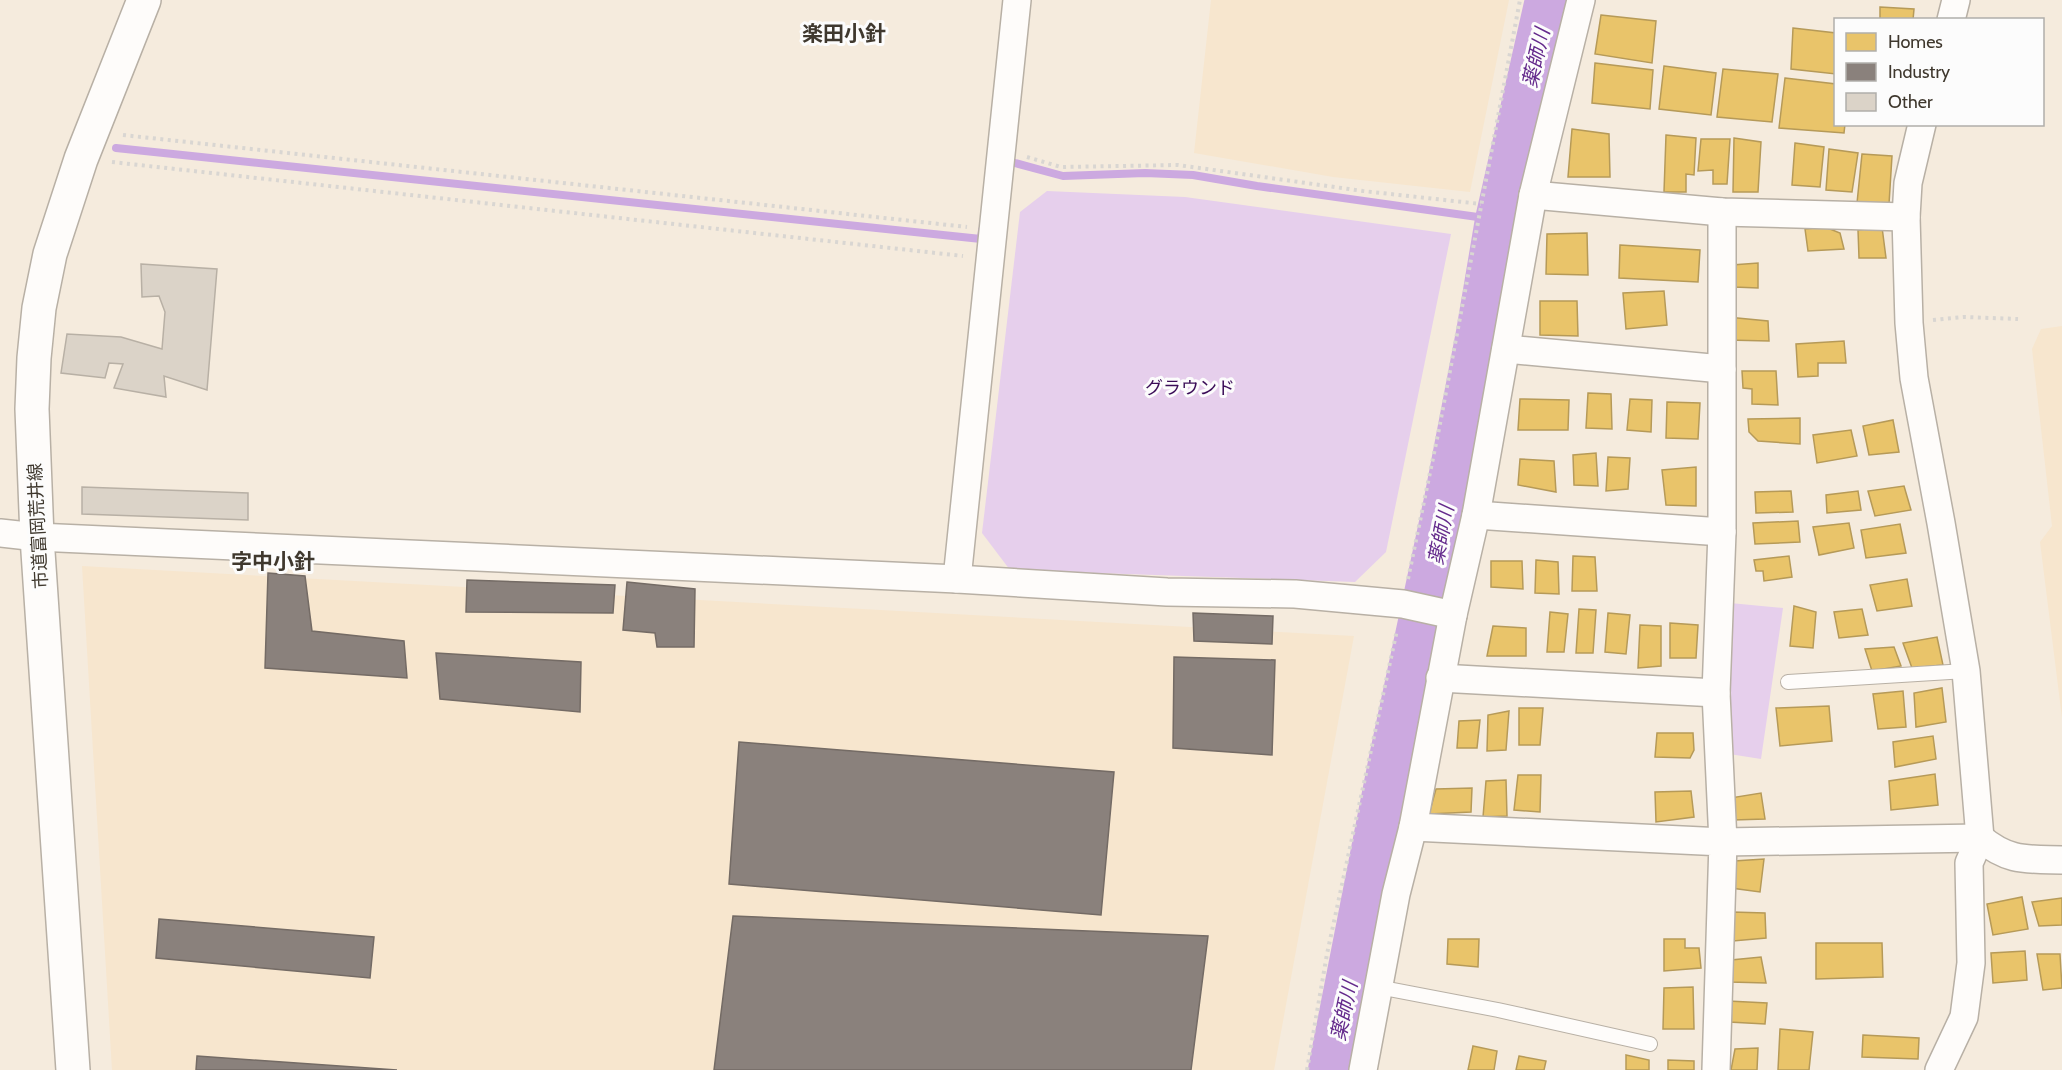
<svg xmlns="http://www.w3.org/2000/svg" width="2062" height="1070" font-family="Cabin,'Noto Sans JP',sans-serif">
  <rect width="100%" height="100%" fill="#f5ebdd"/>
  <g fill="#f7e6ce">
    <polygon points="1211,0 1509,0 1470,192 1333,177 1194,153"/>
    <polygon points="2062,326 2062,718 2040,542 2052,526 2032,349 2041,329"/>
    <polygon points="82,566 1354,636 1274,1070 112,1070"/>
  </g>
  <g fill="#e6cfec">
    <polygon points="1047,191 1185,197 1451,234 1386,552 1355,582 1010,570 982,533 1020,212"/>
    <polygon points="1730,603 1783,608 1761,759 1723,753"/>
  </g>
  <g fill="#e9c46a" stroke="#b69a58" stroke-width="1.5">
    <polygon points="1880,7 1914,9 1913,20 1880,20"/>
    <polygon points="1601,15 1656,21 1652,63 1595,54"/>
    <polygon points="1793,28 1836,33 1836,74 1791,69"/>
    <polygon points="1595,63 1653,70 1650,109 1592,103"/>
    <polygon points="1664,66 1716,73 1711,115 1659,109"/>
    <polygon points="1723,69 1778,74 1772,122 1717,117"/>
    <polygon points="1785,78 1836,84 1836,124 1845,124 1844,133 1779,128"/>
    <polygon points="1572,129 1609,134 1610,177 1568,177"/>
    <polygon points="1666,135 1696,138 1694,175 1686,174 1686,192 1664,192"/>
    <polygon points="1734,138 1761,142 1758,192 1733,192"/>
    <polygon points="1701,139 1730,139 1727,184 1713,184 1713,170 1698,171"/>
    <polygon points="1795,143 1824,147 1820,187 1792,185"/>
    <polygon points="1829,149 1858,153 1852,192 1826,190"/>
    <polygon points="1862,154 1892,156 1889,204 1857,203"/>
    <polygon points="1825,227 1840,233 1844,249 1808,251 1805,229"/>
    <polygon points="1882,227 1886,258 1859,258 1858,230"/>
    <polygon points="1587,233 1588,275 1546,274 1547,234"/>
    <polygon points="1620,245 1700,250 1698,282 1619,278"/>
    <polygon points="1758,263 1758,288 1734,287 1732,265"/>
    <polygon points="1664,291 1667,325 1626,329 1623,293"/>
    <polygon points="1540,301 1577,301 1578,336 1540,335"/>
    <polygon points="1727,317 1768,321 1769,341 1727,340"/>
    <polygon points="1844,341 1846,363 1818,363 1818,376 1798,377 1796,344"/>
    <polygon points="1742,371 1776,371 1778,405 1752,404 1752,389 1743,388"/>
    <polygon points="1588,393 1611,394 1612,429 1586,428"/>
    <polygon points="1520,399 1569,400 1568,430 1518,430"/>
    <polygon points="1630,399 1652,400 1651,432 1627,430"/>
    <polygon points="1667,402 1700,403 1698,439 1666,438"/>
    <polygon points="1800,418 1800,444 1758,441 1749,432 1748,419"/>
    <polygon points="1893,420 1899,452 1869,455 1863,426"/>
    <polygon points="1851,430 1857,456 1817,463 1813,435"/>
    <polygon points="1596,453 1598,486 1574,485 1573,455"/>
    <polygon points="1608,457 1630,458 1628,489 1606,491"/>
    <polygon points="1520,459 1554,461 1556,492 1518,485"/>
    <polygon points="1696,467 1696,506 1666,505 1662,470"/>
    <polygon points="1904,486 1911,510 1875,516 1868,491"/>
    <polygon points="1791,491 1793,512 1756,513 1755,492"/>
    <polygon points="1858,491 1861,510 1827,513 1826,495"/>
    <polygon points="1798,521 1800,542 1755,544 1753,523"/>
    <polygon points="1849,523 1854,548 1819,555 1813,527"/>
    <polygon points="1900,524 1906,553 1866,558 1861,530"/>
    <polygon points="1573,556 1595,557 1597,591 1572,591"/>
    <polygon points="1789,556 1792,577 1764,581 1763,571 1756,571 1754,560"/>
    <polygon points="1536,560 1558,562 1559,594 1535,593"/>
    <polygon points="1491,561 1522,561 1523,589 1491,587"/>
    <polygon points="1907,579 1912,606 1877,611 1870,585"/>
    <polygon points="1794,606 1816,612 1813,648 1790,646"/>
    <polygon points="1579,609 1596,610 1593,653 1576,653"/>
    <polygon points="1862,609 1868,635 1839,638 1834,612"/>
    <polygon points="1550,612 1568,614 1564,652 1547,652"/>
    <polygon points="1608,613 1630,615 1626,654 1605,652"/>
    <polygon points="1670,623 1698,625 1696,658 1670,658"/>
    <polygon points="1640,625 1661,626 1661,666 1638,668"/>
    <polygon points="1493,626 1526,628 1526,656 1487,656"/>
    <polygon points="1937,637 1943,665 1912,668 1903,643"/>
    <polygon points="1894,647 1901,666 1872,671 1865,649"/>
    <polygon points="1942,688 1946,722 1916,727 1914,693"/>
    <polygon points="1903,691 1906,727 1878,729 1873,694"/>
    <polygon points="1829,706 1832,741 1780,746 1776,708"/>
    <polygon points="1519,708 1543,708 1540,745 1519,745"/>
    <polygon points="1509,711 1506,750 1487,751 1488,715"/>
    <polygon points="1480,720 1477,748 1457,748 1459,721"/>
    <polygon points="1657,733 1693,733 1694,750 1690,758 1655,757"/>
    <polygon points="1933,736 1936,759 1895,767 1893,742"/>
    <polygon points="1935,774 1938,805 1891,810 1889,781"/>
    <polygon points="1518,775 1541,775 1540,812 1514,810"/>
    <polygon points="1506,780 1507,816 1483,817 1486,781"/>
    <polygon points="1472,788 1471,812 1429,814 1436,789"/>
    <polygon points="1691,791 1694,817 1656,822 1655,792"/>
    <polygon points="1761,793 1765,819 1733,820 1730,798"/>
    <polygon points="1764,859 1760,892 1731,888 1734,861"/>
    <polygon points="2022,897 2028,929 1993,935 1987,904"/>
    <polygon points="2062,898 2062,925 2039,926 2032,902"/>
    <polygon points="1732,912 1765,913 1766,938 1733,941"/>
    <polygon points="1448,939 1479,939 1478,967 1447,964"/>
    <polygon points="1664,939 1685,939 1685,948 1699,948 1701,968 1664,971"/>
    <polygon points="1816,943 1882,943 1883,977 1816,979"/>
    <polygon points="2025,951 2027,980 1993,983 1991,953"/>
    <polygon points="2037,954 2060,954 2062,988 2043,990"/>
    <polygon points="1761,957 1766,983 1730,982 1731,960"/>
    <polygon points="1693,987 1694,1029 1663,1029 1664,988"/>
    <polygon points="1728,1001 1767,1003 1765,1024 1729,1022"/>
    <polygon points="1780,1029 1813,1032 1809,1070 1778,1070"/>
    <polygon points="1863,1035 1919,1038 1918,1059 1862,1057"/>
    <polygon points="1473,1046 1497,1051 1494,1070 1468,1070"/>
    <polygon points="1758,1048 1757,1070 1731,1070 1735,1049"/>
    <polygon points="1626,1055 1649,1060 1649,1070 1626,1070"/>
    <polygon points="1519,1056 1546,1061 1544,1070 1516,1070"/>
    <polygon points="1668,1060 1694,1061 1694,1070 1668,1070"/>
  </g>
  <g fill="#8a817c" stroke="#746b65" stroke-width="1.5">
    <polygon points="268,573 305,576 312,631 404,641 407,678 265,668"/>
    <polygon points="467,580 615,585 613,613 466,612"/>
    <polygon points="627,582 695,589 694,647 657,647 655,633 623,630"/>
    <polygon points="1193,613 1273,616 1272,644 1194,641"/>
    <polygon points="436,653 581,662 580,712 440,699"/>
    <polygon points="1174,657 1275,660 1272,755 1173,748"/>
    <polygon points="739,742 1114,772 1101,915 729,884"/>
    <polygon points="733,916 1208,936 1191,1070 714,1070"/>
    <polygon points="159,919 374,937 370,978 156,958"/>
    <polygon points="197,1056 397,1070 196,1070"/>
  </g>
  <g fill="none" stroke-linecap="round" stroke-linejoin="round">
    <g stroke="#cca9e0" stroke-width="8">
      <polyline points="116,148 981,239 982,230"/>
      <polyline points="1004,160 1063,176 1145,173 1193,175 1257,186 1499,220"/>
    </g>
    <polyline stroke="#cca9e0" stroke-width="48" points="1332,1070 1393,758 1448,500 1480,333 1499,220 1549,0"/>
  </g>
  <g fill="#dbd3c8" stroke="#b8b0a5" stroke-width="1.5">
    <polygon points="141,264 217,269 207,390 164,376 166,397 114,388 123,364 109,363 105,378 61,373 67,334 121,337 162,349 165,312 159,296 142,297"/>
    <polygon points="82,487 248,493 248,520 82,514"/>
  </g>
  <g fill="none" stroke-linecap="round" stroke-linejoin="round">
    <g stroke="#b8b0a5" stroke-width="16">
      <g id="service">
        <polyline points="1788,682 1966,671"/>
        <polyline points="1378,987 1498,1010 1650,1044"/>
      </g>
    </g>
    <g stroke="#b8b0a5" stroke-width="30">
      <g id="minor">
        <polyline points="1951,20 1956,0"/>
        <polyline points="1922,124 1908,183 1906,217 1909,323 1914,378 1941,523 1966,671 1980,838 1969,863 1971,963 1964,1017 1939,1070"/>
        <polyline points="1533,195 1722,212 1906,217"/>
        <path d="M1722,212V532L1716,693L1723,842L1980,838C2009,862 2026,859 2062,860"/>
        <polyline points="1506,349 1722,369"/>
        <polyline points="1476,515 1722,532"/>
        <polyline points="0,533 37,537 957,579 1167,592 1295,594 1403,604 1453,615"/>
        <polyline points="957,579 1017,0"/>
        <polyline points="1440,678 1716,693"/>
        <polyline points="1413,827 1723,842 1716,1070"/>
        <polyline points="1363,1070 1396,894 1413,827 1453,615 1476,515 1533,195 1581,0"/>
      </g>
    </g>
    <g stroke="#b8b0a5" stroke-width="36">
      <polyline id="tertiary" points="73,1070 37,537 32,409 34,358 39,308 50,254 81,159 144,0"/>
    </g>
    <g stroke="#d9d6d2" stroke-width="4" stroke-dasharray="3 4.5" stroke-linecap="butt">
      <polyline points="123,135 967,227"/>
      <polyline points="1027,157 1061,167 1178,165 1363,191 1481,204"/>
      <polyline points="112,162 963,256"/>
      <polyline points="1933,320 1964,317 2018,319"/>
      <polyline points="1408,579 1439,429 1520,0"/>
      <polyline points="1307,1070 1327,954 1397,630"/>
    </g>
    <use href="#service" stroke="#fefcfa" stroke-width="14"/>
    <use href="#minor" stroke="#fefcfa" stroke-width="27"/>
    <use href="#tertiary" stroke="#fefcfa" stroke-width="33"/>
  </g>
  <g text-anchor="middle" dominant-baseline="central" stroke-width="6" stroke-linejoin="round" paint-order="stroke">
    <g font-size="18" fill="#3a0c57" stroke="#fcfcfc">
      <text x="1190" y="388">グラウンド</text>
    </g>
    <g font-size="18" fill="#3f382e" stroke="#fcfcfc">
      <text transform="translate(38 526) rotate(-93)">市道富岡荒井線</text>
    </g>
    <g font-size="20" font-style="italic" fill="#642a8c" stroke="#fcfcfc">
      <text transform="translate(1536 58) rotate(-77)">薬師川</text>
      <text transform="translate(1441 535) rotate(-79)">薬師川</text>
      <text transform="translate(1344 1011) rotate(-78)">薬師川</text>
    </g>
    <g font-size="21" font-weight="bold" fill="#3f382e" stroke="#fcfcfc">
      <text x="844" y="33">楽田小針</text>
      <text x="273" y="561">字中小針</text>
    </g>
  </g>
  <rect x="1834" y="18" width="210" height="108" fill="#fcfcfc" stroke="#b0aeaa" stroke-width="1.5"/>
  <rect x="1846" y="33" width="30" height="18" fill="#e9c46a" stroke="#b0aeaa" stroke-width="1.5"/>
  <text x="1888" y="48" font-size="18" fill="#3f382e">Homes</text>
  <rect x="1846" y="63" width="30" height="18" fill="#8a817c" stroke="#b0aeaa" stroke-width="1.5"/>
  <text x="1888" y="78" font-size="18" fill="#3f382e">Industry</text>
  <rect x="1846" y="93" width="30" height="18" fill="#dbd3c8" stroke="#b0aeaa" stroke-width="1.5"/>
  <text x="1888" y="108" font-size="18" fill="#3f382e">Other</text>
</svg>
